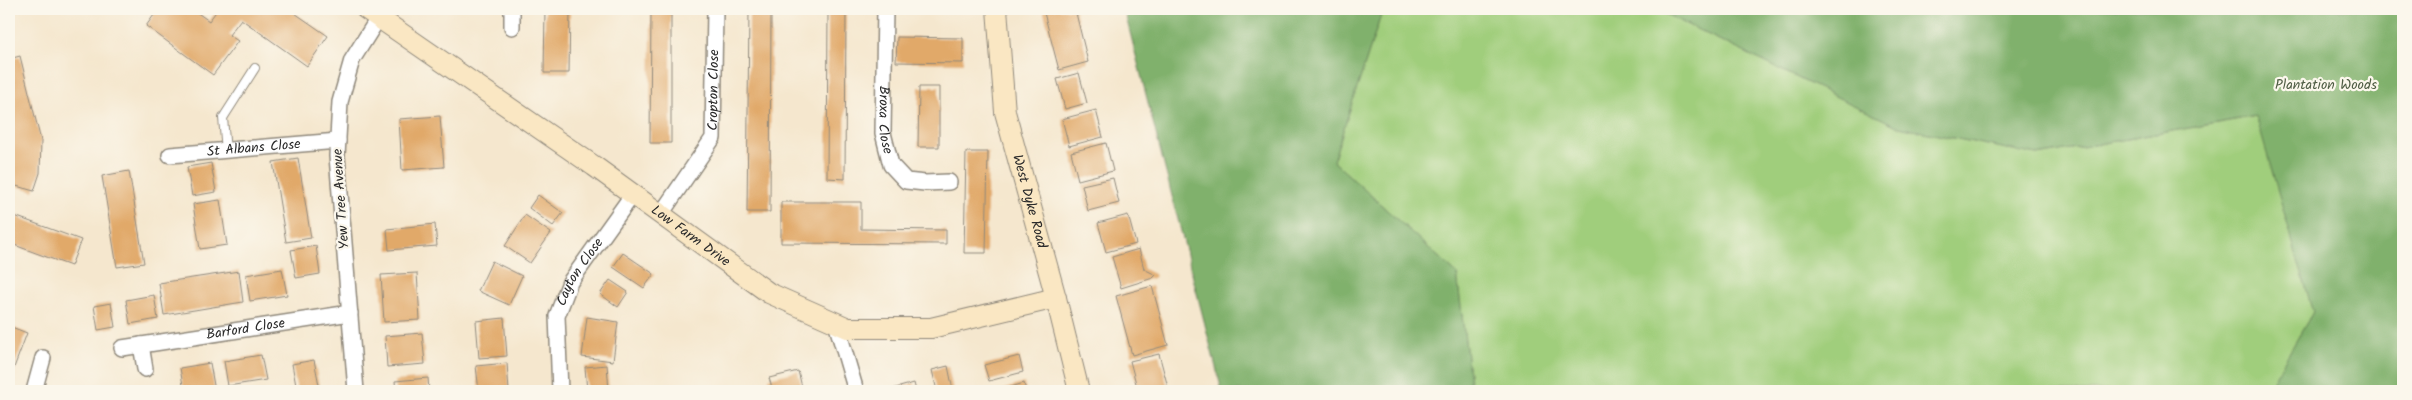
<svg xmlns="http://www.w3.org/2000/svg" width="2412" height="400" font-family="Kalam,sans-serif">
  <rect width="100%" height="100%" fill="#fbf7ec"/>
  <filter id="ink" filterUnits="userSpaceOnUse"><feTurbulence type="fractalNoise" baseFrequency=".02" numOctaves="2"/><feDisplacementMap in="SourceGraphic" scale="10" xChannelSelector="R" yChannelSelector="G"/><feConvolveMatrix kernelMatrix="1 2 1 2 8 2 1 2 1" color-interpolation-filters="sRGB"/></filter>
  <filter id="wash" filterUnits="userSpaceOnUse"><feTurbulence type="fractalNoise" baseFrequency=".0096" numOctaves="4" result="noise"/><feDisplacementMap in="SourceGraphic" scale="20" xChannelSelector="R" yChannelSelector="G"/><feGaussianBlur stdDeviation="1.12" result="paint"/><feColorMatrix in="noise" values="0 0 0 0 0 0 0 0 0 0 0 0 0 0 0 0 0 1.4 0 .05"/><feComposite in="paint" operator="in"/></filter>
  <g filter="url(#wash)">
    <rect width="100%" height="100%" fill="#f5e7ce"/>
    <polygon fill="#a0ce7c" stroke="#667c54" points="1383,9 1655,9 1899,127 2037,155 2257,116 2313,312 2267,391 1471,391 1457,274 1333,161"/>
    <g fill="#80b16c" stroke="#566e4c">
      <polygon points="1124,9 1383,9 1333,161 1457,274 1471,391 1222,391"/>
      <polygon points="1655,9 2403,9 2403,391 2267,391 2313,312 2256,116 2037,155 1899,127"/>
    </g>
    <g id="blocks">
      <g fill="#e1a969">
        <polygon points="145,9 192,9 209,21 218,9 289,9 328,36 307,66 241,19 229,35 238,41 213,75 146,26 154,15"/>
        <polygon points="545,9 570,9 569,73 544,73"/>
        <polygon points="651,9 671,9 671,143 650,143"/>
        <polygon points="749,9 771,9 770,212 747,212"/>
        <polygon points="828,9 846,9 845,179 827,178"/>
        <polygon points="1043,9 1075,9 1088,62 1059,70"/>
        <polygon points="897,37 963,38 963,63 896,62"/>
        <polygon points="20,56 41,141 40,173 34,191 9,184 11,138 9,125 9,59"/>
        <polygon points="1079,73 1087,103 1065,109 1057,79"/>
        <polygon points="919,87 939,87 939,147 918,147"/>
        <polygon points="1096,110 1103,137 1069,146 1062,119"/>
        <polygon points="440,116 444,167 402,170 399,119"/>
        <polygon points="1106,143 1113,171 1078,180 1071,152"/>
        <polygon points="966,152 988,152 986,253 964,253"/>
        <polygon points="298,158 311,238 286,242 273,162"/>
        <polygon points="211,163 216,192 192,196 187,167"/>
        <polygon points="129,171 144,263 117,267 102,176"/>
        <polygon points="1113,178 1119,203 1088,211 1082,185"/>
        <polygon points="538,195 563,213 553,226 529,208"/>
        <polygon points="220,200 227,245 200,249 193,204"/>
        <polygon points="781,202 861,202 861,229 946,230 946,244 781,243"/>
        <polygon points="9,214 81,240 71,266 9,243"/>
        <polygon points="525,215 551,233 530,263 505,246"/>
        <polygon points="1128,215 1136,244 1106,252 1098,223"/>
        <polygon points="435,224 437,246 389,250 387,229"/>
        <polygon points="316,246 320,274 296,278 291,250"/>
        <polygon points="1139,249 1144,269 1156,275 1153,278 1121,288 1112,257"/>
        <polygon points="623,253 654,274 644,288 613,267"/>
        <polygon points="492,261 522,276 509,305 478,291"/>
        <polygon points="282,269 287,295 250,301 246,275"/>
        <polygon points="239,271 243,302 164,315 159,283"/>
        <polygon points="417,273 420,320 384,322 381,275"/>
        <polygon points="610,280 628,292 618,307 600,294"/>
        <polygon points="1152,286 1168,345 1132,355 1116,296"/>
        <polygon points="154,295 158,319 130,324 126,300"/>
        <polygon points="111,303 115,327 98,330 94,306"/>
        <polygon points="587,317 618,322 613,361 582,357"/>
        <polygon points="504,318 507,356 479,358 476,321"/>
        <polygon points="9,326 27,333 9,381"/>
        <polygon points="422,333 425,364 387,367 385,336"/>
        <polygon points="1159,354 1169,391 1138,391 1130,361"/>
        <polygon points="261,355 266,380 228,386 224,361"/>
        <polygon points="1019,356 1023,372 989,381 984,365"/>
        <polygon points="314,360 320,390 297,391 292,364"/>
        <polygon points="210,363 215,391 184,391 180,368"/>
        <polygon points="507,363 509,391 479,391 476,366"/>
        <polygon points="607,365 609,391 587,391 585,367"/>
        <polygon points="948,366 953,390 937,391 932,370"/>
        <polygon points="798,371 803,391 773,391 769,378"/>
        <polygon points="428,378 429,391 396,391 395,381"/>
        <polygon points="914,383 916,391 885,391"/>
        <polygon points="1024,383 1026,391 998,391"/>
      </g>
    </g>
  </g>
  <g filter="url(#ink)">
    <use href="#blocks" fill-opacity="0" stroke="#90897c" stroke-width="1"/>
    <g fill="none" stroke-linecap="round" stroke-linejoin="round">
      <g stroke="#90897c" stroke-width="10">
        <polyline id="lane" points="226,151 223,118 255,68"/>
      </g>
      <g stroke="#90897c" stroke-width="18">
        <g id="street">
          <polyline points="512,9 512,27"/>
          <path id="s1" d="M885,9L883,133L891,165L906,181L925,183L949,182"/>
          <path id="s2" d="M170,155L338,141"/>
          <path id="s3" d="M661,214L713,138L715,9"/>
          <polyline points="836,323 856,391"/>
          <polyline points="141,345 145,369"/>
          <path id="s4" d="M122,348L350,313"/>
          <polyline points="34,391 43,358"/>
          <polyline points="356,391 337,156 340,102 352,60 379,17"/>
          <path id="s5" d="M560,391L557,316L570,282L633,194"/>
        </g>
      </g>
      <g stroke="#90897c" stroke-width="22">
        <g id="secondary">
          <path id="s6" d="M366,9L594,166L769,293L848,328H931L1056,298"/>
          <path id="s7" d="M997,9L1005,112L1056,298L1079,391"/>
        </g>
      </g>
      <use href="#lane" stroke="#fff" stroke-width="8"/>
      <use href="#street" stroke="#fff" stroke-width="15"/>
      <use href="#secondary" stroke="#fae7c3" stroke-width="20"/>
    </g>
  </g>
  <g text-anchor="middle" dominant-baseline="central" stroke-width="4.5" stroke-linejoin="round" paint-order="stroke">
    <g font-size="14" fill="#4e5c43" stroke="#fbf7ec">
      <text x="2326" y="85">Plantation Woods</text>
    </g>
    <g font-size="14" fill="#2b2b2b" stroke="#fbf7ec">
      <text stroke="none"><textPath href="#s3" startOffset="140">Cropton Close</textPath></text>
      <text stroke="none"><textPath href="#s1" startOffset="111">Broxa Close</textPath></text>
      <text stroke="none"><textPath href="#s2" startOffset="84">St Albans Close</textPath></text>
      <text transform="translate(341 199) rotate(-94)">Yew Tree Avenue</text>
      <text stroke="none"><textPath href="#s7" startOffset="196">West Dyke Road</textPath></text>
      <text stroke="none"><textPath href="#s6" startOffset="396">Low Farm Drive</textPath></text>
      <text stroke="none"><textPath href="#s5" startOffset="125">Cayton Close</textPath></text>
      <text stroke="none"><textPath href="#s4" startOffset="125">Barford Close</textPath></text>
    </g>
  </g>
  <rect width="2412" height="400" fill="none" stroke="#fbf7ec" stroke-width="30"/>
</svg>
